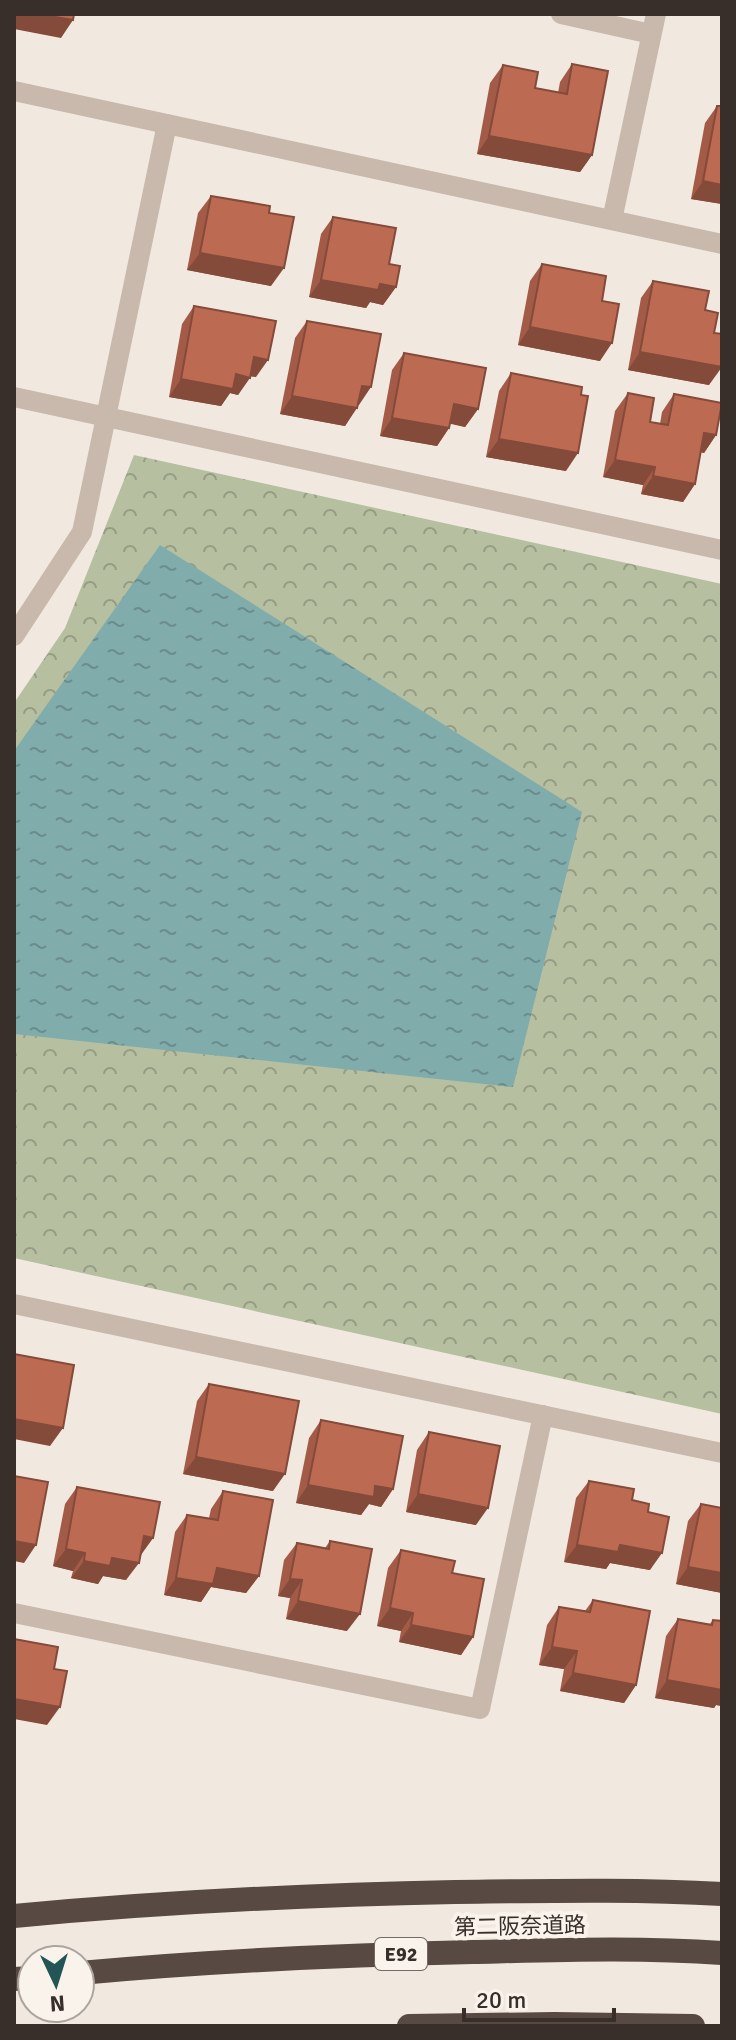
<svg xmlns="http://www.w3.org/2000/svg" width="736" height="2040" font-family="Signika,'Noto Sans JP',sans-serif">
  <defs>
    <pattern id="forest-crowns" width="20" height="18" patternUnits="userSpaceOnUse" patternTransform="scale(2)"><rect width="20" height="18" fill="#b6c0a1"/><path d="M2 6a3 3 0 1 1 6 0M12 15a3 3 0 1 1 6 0" fill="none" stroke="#959c83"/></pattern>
    <pattern id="water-ripples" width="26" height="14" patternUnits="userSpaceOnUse" patternTransform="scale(2)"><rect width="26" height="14" fill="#81acac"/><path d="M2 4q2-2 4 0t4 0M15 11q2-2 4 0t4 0" fill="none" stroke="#6b8c8c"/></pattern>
  </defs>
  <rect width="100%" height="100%" fill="#f1e9e0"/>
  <polygon fill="url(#forest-crowns)" points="134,455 722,584 722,1414 14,1258 14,703 65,628"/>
  <polygon fill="url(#water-ripples)" points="160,545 582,812 513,1087 14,1034 14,751"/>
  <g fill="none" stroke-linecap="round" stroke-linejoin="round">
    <g stroke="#c9b9ad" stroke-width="20">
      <polyline points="561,14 651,34"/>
      <polyline points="14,91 722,244"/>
      <polyline points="612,220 656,14"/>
      <polyline points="14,397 722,550"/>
      <polyline points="14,636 82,532 167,124"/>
      <polyline points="14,1304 722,1453"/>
      <polyline points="14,1613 480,1709 543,1415"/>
    </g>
    <g stroke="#584943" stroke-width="24">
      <path d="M14,1916C161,1902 308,1895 455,1892C544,1891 633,1889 722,1894"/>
      <path d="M80,1973C211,1961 342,1955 473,1952C556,1950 640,1947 722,1953"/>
      <polyline points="14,1979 32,1978"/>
      <polyline points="409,2026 554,2024 693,2026"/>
    </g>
  </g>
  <g fill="#a35b47">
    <polygon points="572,64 592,155 580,172 477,154 490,83 503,65 535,88 558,93 560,82"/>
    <polygon points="717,106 722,106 722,204 691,199 705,123"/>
    <polygon points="211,196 269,213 271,286 187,270 198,213"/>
    <polygon points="333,217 389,264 396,287 383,305 370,302 366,308 309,297 321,234"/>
    <polygon points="542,264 602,301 600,361 518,345 530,281"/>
    <polygon points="653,281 705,310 714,333 709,385 628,370 641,298"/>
    <polygon points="194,306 256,377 250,376 238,395 230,393 221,406 169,397 182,324"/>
    <polygon points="307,321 359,405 358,405 345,426 280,414 295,338"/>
    <polygon points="404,353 478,409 465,427 450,423 449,428 437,446 380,436 392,370"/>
    <polygon points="511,373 566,471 486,457 499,391"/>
    <polygon points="628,393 650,422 660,424 662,412 674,394 716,435 704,453 701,452 695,484 683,502 641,494 643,485 603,477 615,411"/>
    <polygon points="209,1384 273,1491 183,1474 197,1401"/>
    <polygon points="321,1420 393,1489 381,1507 369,1504 361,1515 296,1503 309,1438"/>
    <polygon points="429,1432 476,1525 406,1512 417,1450"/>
    <polygon points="589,1481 632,1500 648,1512 650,1570 610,1563 606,1569 564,1562 576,1498"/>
    <polygon points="77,1487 153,1538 140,1555 126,1580 103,1576 98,1584 71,1578 73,1571 53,1566 65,1504"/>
    <polygon points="223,1491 259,1576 246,1593 211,1587 201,1602 164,1595 175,1532 187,1515 209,1518 211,1509"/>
    <polygon points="701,1504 722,1593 676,1584 688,1521"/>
    <polygon points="330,1541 347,1631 286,1619 290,1598 278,1596 284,1560 297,1543 325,1548"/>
    <polygon points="401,1550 452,1573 473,1637 461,1655 399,1642 401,1631 377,1626 388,1568"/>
    <polygon points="593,1600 636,1685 624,1703 560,1691 564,1669 539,1665 547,1625 559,1607 585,1611"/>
    <polygon points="678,1619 710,1624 713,1620 722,1621 722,1706 716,1705 714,1708 655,1698 666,1636"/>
  </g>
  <g fill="#844a3a">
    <polygon points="14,14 38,14 73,20 61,38 14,29"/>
    <polygon points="489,136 592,155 580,172 477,154"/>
    <polygon points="703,181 722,185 722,204 691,199"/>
    <polygon points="200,253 284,268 271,286 187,270"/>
    <polygon points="321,280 380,284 396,287 383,305 370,302 366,308 309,297"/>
    <polygon points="530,327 612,343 600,361 518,345"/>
    <polygon points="640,352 722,367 709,385 628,370"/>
    <polygon points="254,357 268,360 256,377 242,375"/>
    <polygon points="236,374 250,378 238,395 230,393 221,406 169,397 181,379"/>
    <polygon points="362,386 371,387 359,405 349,403"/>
    <polygon points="292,396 357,408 345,426 280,414"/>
    <polygon points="454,404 478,409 465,427 442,422"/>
    <polygon points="392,418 449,428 437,446 380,436"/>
    <polygon points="704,433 716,435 704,453 692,450"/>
    <polygon points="499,439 578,453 566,471 486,457"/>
    <polygon points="615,460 655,467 643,485 603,477"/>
    <polygon points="653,476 695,484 683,502 641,494"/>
    <polygon points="14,1419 63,1428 50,1446 14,1439"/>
    <polygon points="196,1457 285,1474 273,1491 183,1474"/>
    <polygon points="308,1485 375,1486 393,1489 381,1507 369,1504 361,1515 296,1503"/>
    <polygon points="418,1494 488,1508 476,1525 406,1512"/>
    <polygon points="144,1536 153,1538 141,1555 131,1553"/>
    <polygon points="14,1541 36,1545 24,1563 14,1561"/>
    <polygon points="577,1545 620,1545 662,1553 650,1570 610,1563 606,1569 564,1562"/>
    <polygon points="66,1549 85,1553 73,1571 53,1566"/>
    <polygon points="112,1558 139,1563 126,1580 103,1576 98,1584 71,1578 84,1561"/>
    <polygon points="688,1567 722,1573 722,1593 676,1584"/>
    <polygon points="217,1568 259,1576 246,1593 211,1587 201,1602 164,1595 176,1578"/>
    <polygon points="290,1579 302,1580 290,1598 278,1596"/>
    <polygon points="298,1601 360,1614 347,1631 286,1619"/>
    <polygon points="390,1608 413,1613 401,1631 377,1626"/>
    <polygon points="411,1625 473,1637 461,1655 399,1642"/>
    <polygon points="552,1647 577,1651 564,1669 539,1665"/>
    <polygon points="573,1673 636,1685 624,1703 560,1691"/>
    <polygon points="667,1680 722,1690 722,1706 716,1705 714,1708 655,1698"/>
    <polygon points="15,1699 60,1707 47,1725 14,1719"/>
  </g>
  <g fill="#bd6a53" stroke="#844a3a" stroke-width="2">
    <polygon points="38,14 74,14 73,20"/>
    <polygon points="572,64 608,71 592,155 489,136 503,65 538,72 535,88 567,94"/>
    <polygon points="717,106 722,106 722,185 703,181"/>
    <polygon points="211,196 270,206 269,213 294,217 284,268 200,253"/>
    <polygon points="333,217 396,228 389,264 400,266 396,287 380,284 378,290 321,280"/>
    <polygon points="542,264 606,276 602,301 619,304 612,343 530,327"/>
    <polygon points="653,281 709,291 705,310 718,313 714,333 722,334 722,367 640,352"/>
    <polygon points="194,306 276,321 268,360 254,357 250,378 236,374 233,389 181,379"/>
    <polygon points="307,321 381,334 371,387 362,386 357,408 292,396"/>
    <polygon points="404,353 486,368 478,409 454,404 449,428 392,418"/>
    <polygon points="511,373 582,387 581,395 588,396 578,453 499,439"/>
    <polygon points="628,393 654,398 650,422 668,425 674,394 722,403 716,435 704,433 695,484 653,476 655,467 615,460"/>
    <polygon points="14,1354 74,1365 63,1428 14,1419"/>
    <polygon points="209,1384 299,1401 285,1474 196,1457"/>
    <polygon points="321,1420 403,1436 393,1489 375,1486 374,1497 308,1485"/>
    <polygon points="429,1432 500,1446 488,1508 418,1494"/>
    <polygon points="14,1476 48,1482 36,1545 14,1541"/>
    <polygon points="589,1481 634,1489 632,1500 649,1504 648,1512 669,1517 662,1553 620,1545 618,1552 577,1545"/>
    <polygon points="77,1487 160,1502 153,1538 144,1536 139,1563 112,1558 110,1566 84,1561 85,1553 66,1549"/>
    <polygon points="223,1491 273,1500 259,1576 217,1568 213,1584 176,1578 187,1515 218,1520"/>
    <polygon points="701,1504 722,1508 722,1573 688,1567"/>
    <polygon points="330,1541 372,1549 360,1614 298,1601 302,1580 290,1579 297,1543 329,1549"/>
    <polygon points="401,1550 455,1561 452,1573 484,1579 473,1637 411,1625 413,1613 390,1608"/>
    <polygon points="593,1600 650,1611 636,1685 573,1673 577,1651 552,1647 559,1607 590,1612"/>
    <polygon points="678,1619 712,1625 713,1620 722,1621 722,1690 667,1680"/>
    <polygon points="14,1639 58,1647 54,1669 67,1671 60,1707 15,1699 14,1701"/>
  </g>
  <g text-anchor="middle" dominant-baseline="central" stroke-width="8" stroke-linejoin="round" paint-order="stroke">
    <rect fill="#f9f3ec" stroke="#726a65" stroke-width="2" x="375" y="1938" width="52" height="32" rx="6"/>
    <g font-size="20" font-weight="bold" fill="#382f2b">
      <text x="401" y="1954">E92</text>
    </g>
    <g font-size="22" fill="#382f2b" stroke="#f9f3ec">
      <text transform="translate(520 1926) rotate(-1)">第二阪奈道路</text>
    </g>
  </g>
  <rect width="736" height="2040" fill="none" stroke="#382f2b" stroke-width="32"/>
  <g transform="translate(56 1984) rotate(176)"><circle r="38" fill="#f9f3ec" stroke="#aca59f" stroke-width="2"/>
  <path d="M0-6L14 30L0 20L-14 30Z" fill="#235456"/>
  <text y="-12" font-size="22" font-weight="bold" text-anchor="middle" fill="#382f2b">N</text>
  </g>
  <path d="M464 2008v12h150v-12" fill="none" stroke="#382f2b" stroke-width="4"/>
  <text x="476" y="2008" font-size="24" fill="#382f2b" stroke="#f9f3ec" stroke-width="6" paint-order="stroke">20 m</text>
</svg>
